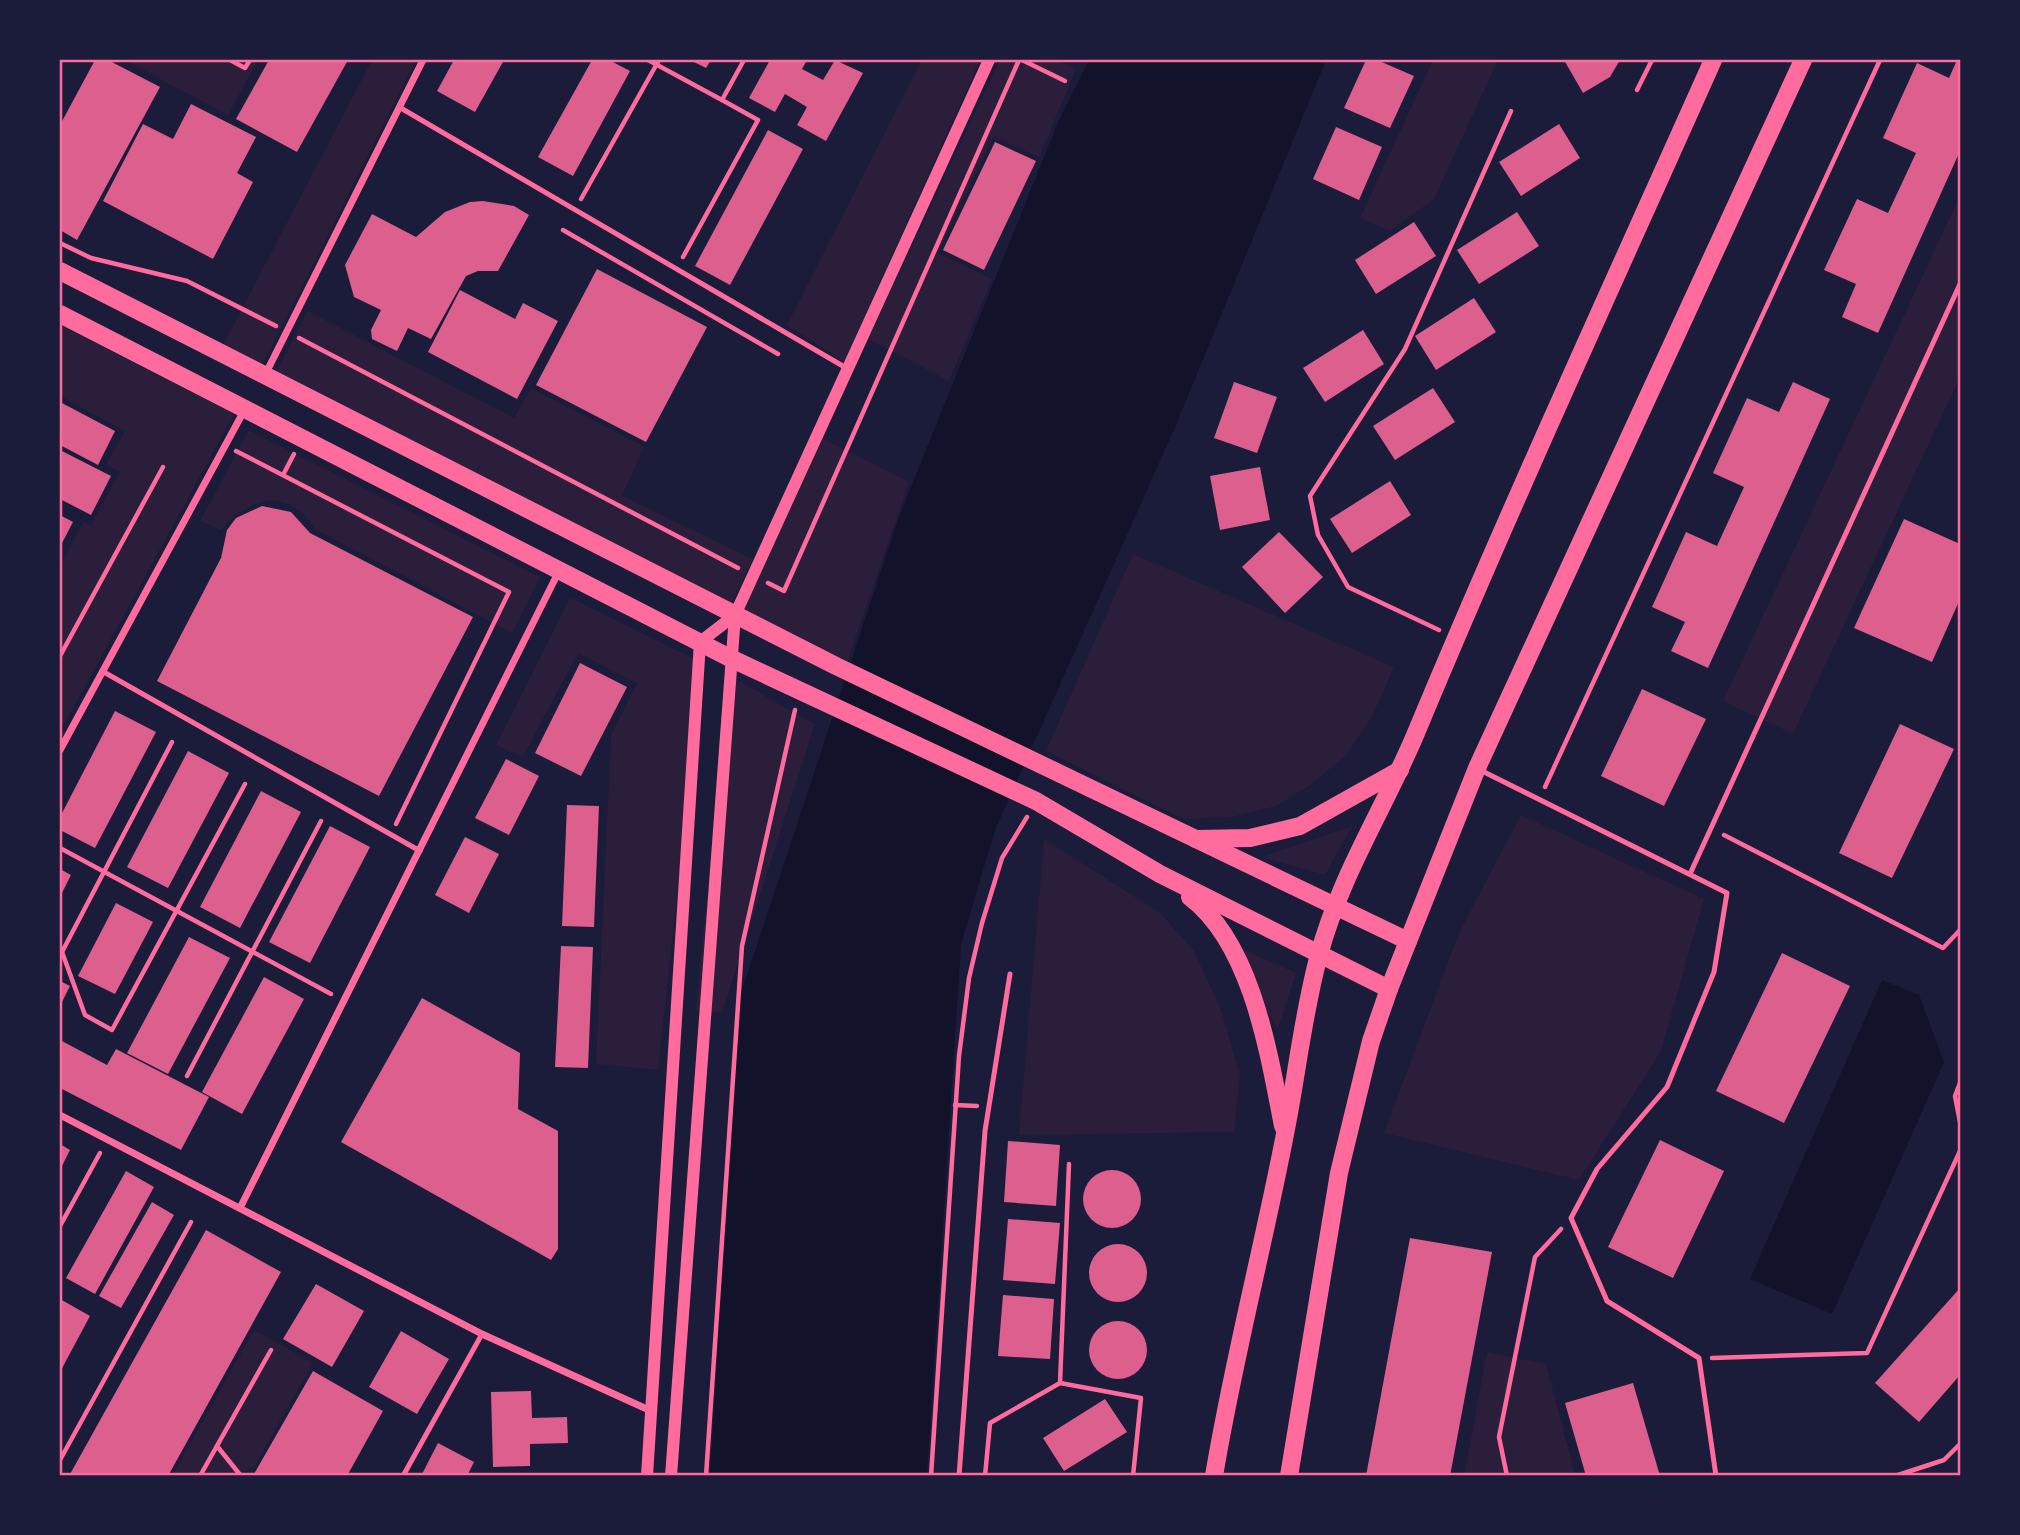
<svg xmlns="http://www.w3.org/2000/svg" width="2020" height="1535" font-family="'Asap Condensed',sans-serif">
  <rect width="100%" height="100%" fill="#1b1b3a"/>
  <g fill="#2a1e3b">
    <polygon points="125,60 258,60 228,115"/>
    <polygon points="372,60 416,60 261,367 223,345"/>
    <polygon points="922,60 980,60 844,362 787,325"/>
    <polygon points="1000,60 1056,60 1076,69 1039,158 994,136 938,253 992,279 949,381 868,339"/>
    <polygon points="1433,60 1498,60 1434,199 1390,231 1360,218"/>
    <polygon points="1960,196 1960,377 1793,734 1723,701"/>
    <polygon points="308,311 514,418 531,388 644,447 622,496 753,559 730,606 274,375"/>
    <polygon points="60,325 234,414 60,732 60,567 83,522 91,525 120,472 106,465 125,431 60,396"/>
    <path d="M249,430L540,577L512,633L315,529C287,485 250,497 221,530L200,521Z"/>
    <polygon points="823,439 909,482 846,666 742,613"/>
    <polygon points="1133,554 1394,667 1373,715 1346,755 1312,784 1276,806 1232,817 1184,819 1046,751"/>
    <polygon points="570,598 703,663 658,1070 596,1064 611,736 637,683 578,653 523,757 496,745"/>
    <polygon points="728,675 815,724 722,1013 696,1010"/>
    <polygon points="1521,815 1704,899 1661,1051 1579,1180 1384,1133 1459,933"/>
    <polygon points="1352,826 1325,875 1262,857"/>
    <polygon points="1044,839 1160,913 1194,951 1221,1010 1240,1075 1234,1132 1019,1135"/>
    <polygon points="1225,941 1296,973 1278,1029"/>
    <polygon points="254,1330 313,1363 254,1467 238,1475 172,1476"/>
    <polygon points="1487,1352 1546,1364 1575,1475 1464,1476"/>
  </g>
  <g fill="#12122b">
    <polygon points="1089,60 1326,60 1176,425 995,830 961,944 927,1475 710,1476 739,999 899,517 1059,120"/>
    <polygon points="1882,980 1919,995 1944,1062 1832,1314 1750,1279"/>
  </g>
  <g fill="#dd5f8e">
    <polygon points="95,60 108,60 160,87 77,240 60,230 60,125"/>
    <polygon points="269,60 348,60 297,152 236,119"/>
    <polygon points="454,60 504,60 475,112 437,91"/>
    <polygon points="592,60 609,60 630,71 573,176 538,157"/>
    <polygon points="690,60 711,60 706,68"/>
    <polygon points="770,60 807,60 802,69 823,80 835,60 863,73 826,141 797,125 807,107 785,94 775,112 749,98"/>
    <polygon points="1366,60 1377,60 1414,76 1390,128 1344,108"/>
    <polygon points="1564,60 1620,60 1610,77 1583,93"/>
    <polygon points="1957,60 1960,60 1960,151 1878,333 1842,317 1856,284 1824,270 1857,199 1888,213 1916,153 1883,138 1917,63 1949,78"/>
    <polygon points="191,104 256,137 237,173 253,182 213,259 103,201 143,124 173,139"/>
    <polygon points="1559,124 1580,158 1521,196 1499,162"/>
    <polygon points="1336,127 1382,147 1359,200 1313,179"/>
    <polygon points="768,130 803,149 730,285 695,266"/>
    <polygon points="995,142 1036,161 984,270 943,250"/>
    <polygon points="483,201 514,206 529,215 498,271 478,271 466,276 431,339 408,328 397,351 372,339 371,330 381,310 354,297 345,265 372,214 416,237 445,212 470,202"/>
    <polygon points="1517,212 1539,246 1479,284 1457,250"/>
    <polygon points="1414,222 1436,256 1376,294 1355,260"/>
    <polygon points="597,269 707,327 646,442 536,385"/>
    <polygon points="460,290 515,319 523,303 558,321 517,399 428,352"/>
    <polygon points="1474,298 1496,332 1436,370 1415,336"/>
    <polygon points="1363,330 1384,364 1325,402 1303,368"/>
    <polygon points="1234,382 1277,397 1257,453 1214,438"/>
    <polygon points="1793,382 1830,399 1708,668 1671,651 1685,622 1652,607 1686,532 1717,546 1744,487 1713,473 1747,398 1779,412"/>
    <polygon points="1433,388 1455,422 1395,460 1373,426"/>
    <polygon points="60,402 115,431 98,465 60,445"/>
    <polygon points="60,450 111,476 91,515 60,499"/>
    <polygon points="1260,467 1270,520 1220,530 1210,476"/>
    <polygon points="1390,481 1411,515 1352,553 1330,519"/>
    <polygon points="262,506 291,512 310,533 473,617 379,796 157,681 221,558 227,530 236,518"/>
    <polygon points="60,515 73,522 60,547"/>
    <polygon points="1904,519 1960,544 1960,599 1932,662 1854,628"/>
    <polygon points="1279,532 1323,577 1285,613 1242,567"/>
    <polygon points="580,663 627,687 581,776 535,753"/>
    <polygon points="1642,689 1706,719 1664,806 1601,776"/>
    <polygon points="115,711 156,732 95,848 60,830 60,817"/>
    <polygon points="1900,724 1954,749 1892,878 1839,853"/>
    <polygon points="188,751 229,773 168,888 127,867"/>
    <polygon points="506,759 539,776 509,835 475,818"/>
    <polygon points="261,791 301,812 240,928 200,907"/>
    <polygon points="567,805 599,806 594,927 562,926"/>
    <polygon points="330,826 370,847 310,963 269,942"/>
    <polygon points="465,837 499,854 469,913 435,895"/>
    <polygon points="60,869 71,875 60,897"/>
    <polygon points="116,903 153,922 115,994 78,976"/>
    <polygon points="189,937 230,958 168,1074 127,1053"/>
    <polygon points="561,946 593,947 588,1068 555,1067"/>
    <polygon points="1782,953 1850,986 1784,1123 1716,1091"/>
    <polygon points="264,977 304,999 242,1114 202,1092"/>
    <polygon points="60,981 70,986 60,1006"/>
    <polygon points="422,998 520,1053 518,1109 558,1131 558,1249 551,1260 341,1142"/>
    <polygon points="60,1040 107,1065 116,1049 209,1097 181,1150 60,1088"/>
    <polygon points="1660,1140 1724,1171 1673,1278 1608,1247"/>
    <polygon points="1008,1141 1060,1145 1056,1206 1004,1202"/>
    <polygon points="60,1144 70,1150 60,1170"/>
    <circle cx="1112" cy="1199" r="29"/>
    <polygon points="126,1171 154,1187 95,1294 66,1278"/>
    <polygon points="152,1202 174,1215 121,1308 99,1296"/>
    <polygon points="1008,1219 1060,1223 1055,1284 1003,1280"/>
    <polygon points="206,1230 281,1272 168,1476 69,1476"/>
    <polygon points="1410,1238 1492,1252 1450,1476 1366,1476"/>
    <circle cx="1118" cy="1273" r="29"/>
    <polygon points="316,1284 364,1311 332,1367 283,1339"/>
    <polygon points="1960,1288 1960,1375 1919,1422 1875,1383"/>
    <polygon points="1003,1295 1054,1299 1050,1359 998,1356"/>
    <polygon points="60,1299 90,1316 60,1372"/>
    <circle cx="1118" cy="1350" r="29"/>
    <polygon points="401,1331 449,1359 417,1414 369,1387"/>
    <polygon points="313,1371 383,1411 347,1476 257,1476 254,1474"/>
    <polygon points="1633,1383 1660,1476 1586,1476 1565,1403"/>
    <polygon points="531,1391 532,1418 567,1417 568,1443 530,1444 530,1466 493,1467 491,1392"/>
    <polygon points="1105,1399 1127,1432 1064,1471 1043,1438"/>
    <polygon points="438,1443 474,1462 467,1476 421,1476"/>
  </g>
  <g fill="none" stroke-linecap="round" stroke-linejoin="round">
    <g stroke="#ff6b9d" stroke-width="4.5">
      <polyline points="230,60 245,68 250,60"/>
      <polyline points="648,60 722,100"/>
      <polyline points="1022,60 1065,81"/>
      <polyline points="1637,90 1652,60"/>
      <polyline points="581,199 659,60"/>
      <polyline points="563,230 778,354"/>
      <polyline points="60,243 91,258 187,281 276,326"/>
      <polyline points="683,257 758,120 722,100 744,60"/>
      <polyline points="299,338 738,568"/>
      <polyline points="236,451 509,592 396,824"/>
      <polyline points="283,475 294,454"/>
      <polyline points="768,583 784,591 1019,60"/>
      <polyline points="1439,630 1348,587 1318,535 1310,496 1405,349 1511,111"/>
      <polyline points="60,656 163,467"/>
      <polyline points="172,742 62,952 85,1015 112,1030 245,784"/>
      <polyline points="1545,787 1880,60"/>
      <polyline points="1724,835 1943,948 1960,930"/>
      <polyline points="60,848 331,994"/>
      <polyline points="187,1076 321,821"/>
      <polyline points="1960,1083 1955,1096 1960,1122"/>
      <polyline points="955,1105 977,1106"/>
      <polyline points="60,1226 100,1153"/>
      <polyline points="1712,1358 1867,1353 1960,1151"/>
      <polyline points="1060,1383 1141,1398 1133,1476"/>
      <polyline points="217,1446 241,1476"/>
      <polyline points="60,1460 191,1222"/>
      <polyline points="200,1476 271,1350"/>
      <polyline points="706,1476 742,946 795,710"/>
      <polyline points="931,1476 959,1056 969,978 982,923 1002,858 1027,817"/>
      <polyline points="985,1476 990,1423 1060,1383 1069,1164"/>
      <polyline points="1507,1476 1499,1437 1535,1257 1561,1229"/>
      <polyline points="1895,1476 1944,1460 1960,1444"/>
    </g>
    <g stroke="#ff6b9d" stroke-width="5">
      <polyline points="399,107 848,369"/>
      <polyline points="102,671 420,851"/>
      <polyline points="1478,769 1727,893 1714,972 1667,1087 1597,1169 1571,1218 1607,1301 1699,1358 1716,1476"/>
      <polyline points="1690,874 1960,284"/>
      <polyline points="403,1476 482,1334"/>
      <polyline points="959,1476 985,1131 1010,974"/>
    </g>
    <g stroke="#ff6b9d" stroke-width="7">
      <polyline points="265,375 423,60"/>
      <polyline points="60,750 245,409"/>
      <polyline points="60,1115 482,1334 649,1410"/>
      <polyline points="240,1208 559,571"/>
    </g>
    <g stroke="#ff6b9d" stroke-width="12">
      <polyline points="647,1476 700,642 735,615"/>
      <polyline points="671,1476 735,615 989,60"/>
    </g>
    <g stroke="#ff6b9d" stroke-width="18">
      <polyline points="60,271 836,666 1408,941"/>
      <polyline points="60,314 730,658 1036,801 1160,874 1389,989"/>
      <polyline points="1196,839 1250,838 1300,826 1400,770"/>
      <path d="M1190,897C1252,944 1269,1054 1283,1126"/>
      <path d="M1214,1476C1233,1361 1263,1248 1285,1134C1297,1075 1303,1013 1319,955C1340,876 1385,807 1416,733C1510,507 1613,284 1713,60"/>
      <polyline points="1289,1476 1339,1173 1371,1041 1389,989 1477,768 1803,60"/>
    </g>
  </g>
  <rect width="2020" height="1535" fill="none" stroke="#1b1b3a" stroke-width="122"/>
  <rect x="61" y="61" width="1898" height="1413" fill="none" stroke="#ff6b9d" stroke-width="2.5"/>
</svg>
